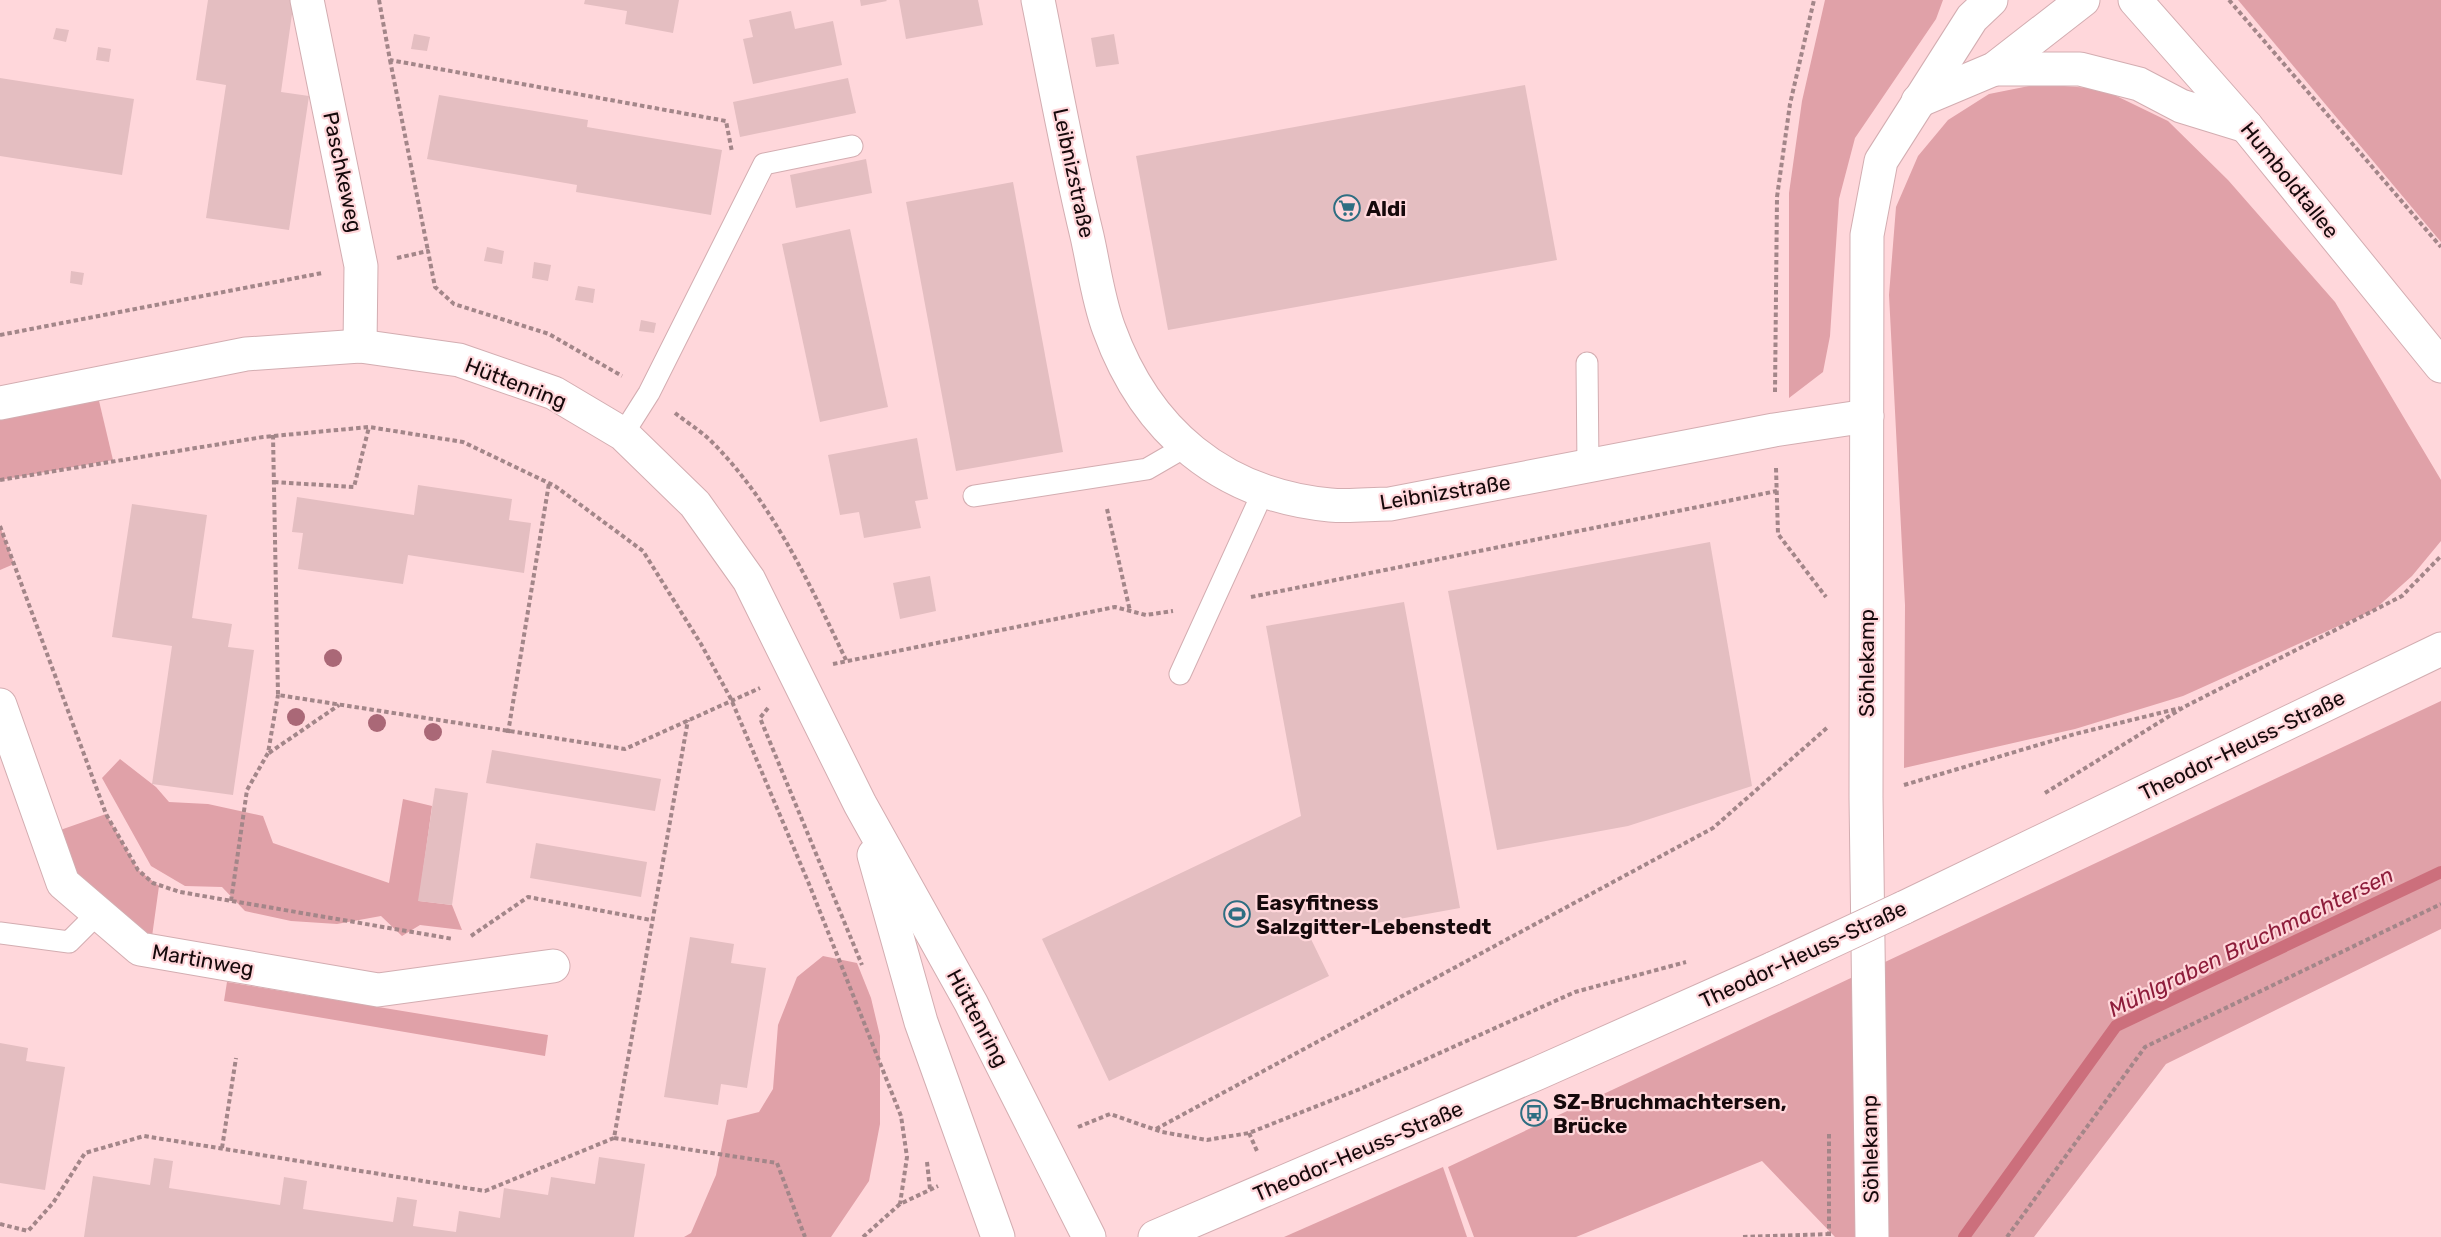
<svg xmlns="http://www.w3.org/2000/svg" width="2441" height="1237" font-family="Rubik,sans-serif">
  <rect width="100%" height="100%" fill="#ffd7db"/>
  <g fill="#e0a1a8">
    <polygon points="1825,0 1943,0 1936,19 1855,138 1839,199 1830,336 1823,372 1789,398 1789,193 1802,101"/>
    <polygon points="2238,0 2441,0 2441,242"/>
    <polygon points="2039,84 2102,89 2168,121 2228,180 2335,302 2441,480 2441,541 2412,576 2374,610 2183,696 2075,729 1904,768 1905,605 1889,295 1896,207 1918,156 1948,120 1989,94"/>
    <polygon points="95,384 113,460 0,480 0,403"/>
    <polygon points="0,526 14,564 0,570"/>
    <polygon points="2441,701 2441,929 2166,1064 2034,1237 1835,1237 1762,1161 1576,1237 1474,1237 1448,1167"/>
    <polygon points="120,759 156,787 169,802 208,804 263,816 273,843 389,883 403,799 432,806 419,901 452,905 462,930 420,925 402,936 381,916 337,924 291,921 245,911 222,887 185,886 151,866 102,778"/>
    <polygon points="106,814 138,870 159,886 150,951 98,913 46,835"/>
    <polygon points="823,956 857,963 871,998 880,1036 880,1124 869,1181 831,1237 684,1237 691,1233 716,1175 727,1120 759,1112 773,1089 778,1025 797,977"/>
    <polygon points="227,982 548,1035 545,1056 224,1001"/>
    <polygon points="1443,1167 1467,1237 1284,1237"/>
  </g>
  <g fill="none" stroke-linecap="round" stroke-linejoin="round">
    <polyline stroke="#cc6f7c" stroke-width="12" points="1964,1237 2116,1026 2441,872"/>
  </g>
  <g fill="#e4bec1">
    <polygon points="208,0 294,0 281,92 309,96 289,230 206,218 226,85 196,80"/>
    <polygon points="585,0 679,0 673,33 625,24 627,11 584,4"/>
    <polygon points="860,0 886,0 887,1 861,6"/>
    <polygon points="899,0 978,0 983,25 906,39"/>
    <polygon points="791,11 795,29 833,21 842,65 753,84 743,39 753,37 749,20"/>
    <polygon points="56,28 69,30 66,42 53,39"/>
    <polygon points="414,34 430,37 427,51 411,49"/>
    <polygon points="1114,34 1119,64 1096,67 1091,38"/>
    <polygon points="98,47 111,49 109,62 96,60"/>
    <polygon points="0,78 134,99 122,175 0,156"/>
    <polygon points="848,78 856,113 740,137 733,102"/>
    <polygon points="1525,85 1557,260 1168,330 1136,156"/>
    <polygon points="439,95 588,120 587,127 722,150 711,215 576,192 577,185 427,159"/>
    <polygon points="866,159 872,193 796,208 790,175"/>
    <polygon points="1013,182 1063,452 956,471 906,202"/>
    <polygon points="850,229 888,407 820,422 782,244"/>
    <polygon points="487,247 504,251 502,264 484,261"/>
    <polygon points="534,262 551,265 548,281 532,278"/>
    <polygon points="71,271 84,273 82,285 70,283"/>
    <polygon points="578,286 595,289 593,303 575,300"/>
    <polygon points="641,320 656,323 654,333 639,331"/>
    <polygon points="917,438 928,499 915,501 921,528 864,538 859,512 840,515 828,455"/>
    <polygon points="418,485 512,499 509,520 531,523 524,573 408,555 403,584 298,569 303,533 292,532 297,497 414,515"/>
    <polygon points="132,504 207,515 192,618 232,624 228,647 254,650 233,795 152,784 172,646 112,637"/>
    <polygon points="1710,542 1752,786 1628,826 1497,850 1448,591"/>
    <polygon points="930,576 936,611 900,619 893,583"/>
    <polygon points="1404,602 1460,908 1327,932 1326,928 1310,937 1329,976 1109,1081 1042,939 1301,816 1266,626"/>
    <polygon points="492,750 661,779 655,811 486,783"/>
    <polygon points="435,788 468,793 452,905 418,901"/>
    <polygon points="536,843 647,862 641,897 530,878"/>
    <polygon points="690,937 734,944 731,963 766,968 747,1088 721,1084 718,1105 664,1097"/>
    <polygon points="0,1043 28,1048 26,1061 65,1067 45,1190 0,1183"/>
    <polygon points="599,1157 645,1164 634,1237 84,1237 93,1176 150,1185 154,1158 173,1161 169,1188 280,1205 284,1177 307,1181 303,1209 393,1222 397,1197 417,1200 413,1226 456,1232 459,1211 500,1218 504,1188 548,1195 551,1177 595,1184"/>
  </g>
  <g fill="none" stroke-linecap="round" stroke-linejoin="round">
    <g stroke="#d3adb1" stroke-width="23">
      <g id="service">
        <polyline points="1587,363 1588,467"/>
        <polyline points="623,434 649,393 764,164 852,146"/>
        <polyline points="974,496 1147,469 1185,447"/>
        <polyline points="1180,674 1263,492"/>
        <polyline points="0,933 69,942 98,913"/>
      </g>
    </g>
    <g stroke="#d3adb1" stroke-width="35">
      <g id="minor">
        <polyline points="307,0 361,266 360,346"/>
        <path d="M1038,0C1054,79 1068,158 1087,236C1094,267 1098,300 1109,329C1146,431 1222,495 1330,505C1350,507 1370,504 1390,504L1774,430L1867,416"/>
        <polyline points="0,403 246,354 360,346 459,360 554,393 623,434 695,504 749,580 860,804 971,1003 1089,1237"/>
        <polyline points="0,705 63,883 140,949 378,990 553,966"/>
        <polyline points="874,855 921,1022 998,1237"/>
      </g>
    </g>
    <g stroke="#d3adb1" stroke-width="35">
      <g id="tertiary">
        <polyline points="2135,0 2246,126 2441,366"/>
        <polyline points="1994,69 2080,69 2139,84 2181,106 2246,126"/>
        <polyline points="1918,101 1994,69 2083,0"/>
        <polyline points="1903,908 2441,649"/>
        <polyline points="1155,1237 1538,1073 1774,968"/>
        <polyline points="1872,1237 1866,797 1867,235 1881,161 1972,18 1991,0"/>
      </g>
    </g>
    <g stroke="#a38689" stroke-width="4" stroke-dasharray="4.5 3" stroke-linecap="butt">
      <polyline points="379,0 390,60 726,121 732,152"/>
      <polyline points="2229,0 2441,247"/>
      <polyline points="390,60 428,251"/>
      <polyline points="397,258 428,251 435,287 454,304 549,334 622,376"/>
      <polyline points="0,335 322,273"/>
      <polyline points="1775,392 1777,197 1790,104 1814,0"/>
      <path d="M675,413C686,422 700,430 711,441C773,503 809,583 846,660"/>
      <polyline points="273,435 278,695 625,749 760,688"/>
      <polyline points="1776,468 1778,534 1826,597"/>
      <polyline points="0,480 263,437 369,427 463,442 555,486 643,551 701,644 731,699 809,884 901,1116 907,1157 900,1204"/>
      <polyline points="274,482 354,487 369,427"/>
      <polyline points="1107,509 1130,611"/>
      <polyline points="0,526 106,814 138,870 153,883 180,892 453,939"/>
      <polyline points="1251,597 1777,491"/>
      <polyline points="833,664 1115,607 1146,615 1173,611"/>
      <polyline points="768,708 760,718 862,965"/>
      <polyline points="508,733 549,483"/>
      <polyline points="269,753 339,705"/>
      <polyline points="1904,785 2075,734 2180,708"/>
      <polyline points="2045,793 2184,707 2402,596 2441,556"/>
      <polyline points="231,901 247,790 268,753 278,695"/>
      <polyline points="471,936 528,897 651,920"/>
      <polyline points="1078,1127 1110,1114 1162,1132 1207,1140 1249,1133 1360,1089 1575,992 1686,962"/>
      <polyline points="1156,1129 1713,828 1828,727"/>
      <polyline points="1249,1133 1257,1151"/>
      <polyline points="1829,1134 1829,1237"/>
      <polyline points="614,1138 777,1163 805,1237"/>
      <polyline points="222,1148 236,1058"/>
      <polyline points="927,1162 930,1189"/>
      <polyline points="0,1224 28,1231 53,1203 85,1153 144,1136 485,1191 614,1138 688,720"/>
      <polyline points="863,1237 900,1204 938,1186"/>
      <polyline points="1743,1237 1829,1234"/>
      <polyline points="2007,1237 2145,1047 2441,904"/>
    </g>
    <use href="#service" stroke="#fff" stroke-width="21"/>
    <use href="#minor" stroke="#fff" stroke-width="33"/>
    <use href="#tertiary" stroke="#fff" stroke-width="33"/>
    <g stroke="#d3adb1" stroke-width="35" stroke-linecap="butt">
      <polyline id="tertiary-bridge" points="1774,968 1903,908"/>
    </g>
    <use href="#tertiary-bridge" stroke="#fff" stroke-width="33"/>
  </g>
  <g fill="#aa6877">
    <circle cx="333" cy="658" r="9"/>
    <circle cx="296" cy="717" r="9"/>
    <circle cx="377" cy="723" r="9"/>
    <circle cx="433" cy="732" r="9"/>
  </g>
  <defs>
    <g id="supermarket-ring" transform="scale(1.35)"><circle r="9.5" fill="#ffd7db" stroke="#2e6e82" stroke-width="1.5"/><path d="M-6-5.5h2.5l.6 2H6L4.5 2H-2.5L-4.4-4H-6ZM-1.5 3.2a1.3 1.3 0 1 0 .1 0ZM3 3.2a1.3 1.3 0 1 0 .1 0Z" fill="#2e6e82"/></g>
    <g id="stadium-ring" transform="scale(1.35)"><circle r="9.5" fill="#ffd7db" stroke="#2e6e82" stroke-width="1.5"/><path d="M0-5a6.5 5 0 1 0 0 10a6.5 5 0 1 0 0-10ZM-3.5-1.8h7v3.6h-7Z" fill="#2e6e82"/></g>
    <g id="bus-ring" transform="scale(1.35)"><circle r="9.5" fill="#ffd7db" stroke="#2e6e82" stroke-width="1.5"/><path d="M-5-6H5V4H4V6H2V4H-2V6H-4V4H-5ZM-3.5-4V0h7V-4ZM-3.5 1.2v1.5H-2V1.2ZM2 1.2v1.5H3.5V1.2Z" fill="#2e6e82"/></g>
  </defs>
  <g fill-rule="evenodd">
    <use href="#supermarket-ring" x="1347" y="208"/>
    <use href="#stadium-ring" x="1237" y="914"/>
    <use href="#bus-ring" x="1534" y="1113"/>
  </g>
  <g text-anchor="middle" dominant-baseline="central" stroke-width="4.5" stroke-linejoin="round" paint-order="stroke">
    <g font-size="21" fill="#16090b" stroke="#ffd7db">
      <text transform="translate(343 172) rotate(78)">Paschkeweg</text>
      <text transform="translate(1074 173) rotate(78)">Leibnizstraße</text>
      <text transform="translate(2290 180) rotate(51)">Humboldtallee</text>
      <text transform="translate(516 383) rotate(21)">Hüttenring</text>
      <text transform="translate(1445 492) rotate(-9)">Leibnizstraße</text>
      <text transform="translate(1866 663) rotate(-90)">Söhlekamp</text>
      <text transform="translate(2242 745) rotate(-26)">Theodor-Heuss-Straße</text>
      <text transform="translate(1803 954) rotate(-25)">Theodor-Heuss-Straße</text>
      <text transform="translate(203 960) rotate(10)">Martinweg</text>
      <text transform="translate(978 1018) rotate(62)">Hüttenring</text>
      <text transform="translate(1870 1149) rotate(-91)">Söhlekamp</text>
      <text transform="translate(1358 1151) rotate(-23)">Theodor-Heuss-Straße</text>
    </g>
    <g font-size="21" font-weight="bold" fill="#16090b" stroke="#ffd7db" text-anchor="start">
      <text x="1366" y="208">Aldi</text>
      <text x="1256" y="902">Easyfitness<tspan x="1256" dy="24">Salzgitter-Lebenstedt</tspan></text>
      <text x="1553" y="1101">SZ-Bruchmachtersen,<tspan x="1553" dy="24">Brücke</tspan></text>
    </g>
    <g font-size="22" font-style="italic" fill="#8e1d3b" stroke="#ffd7db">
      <text transform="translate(2251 942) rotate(-26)">Mühlgraben Bruchmachtersen</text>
    </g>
  </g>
</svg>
